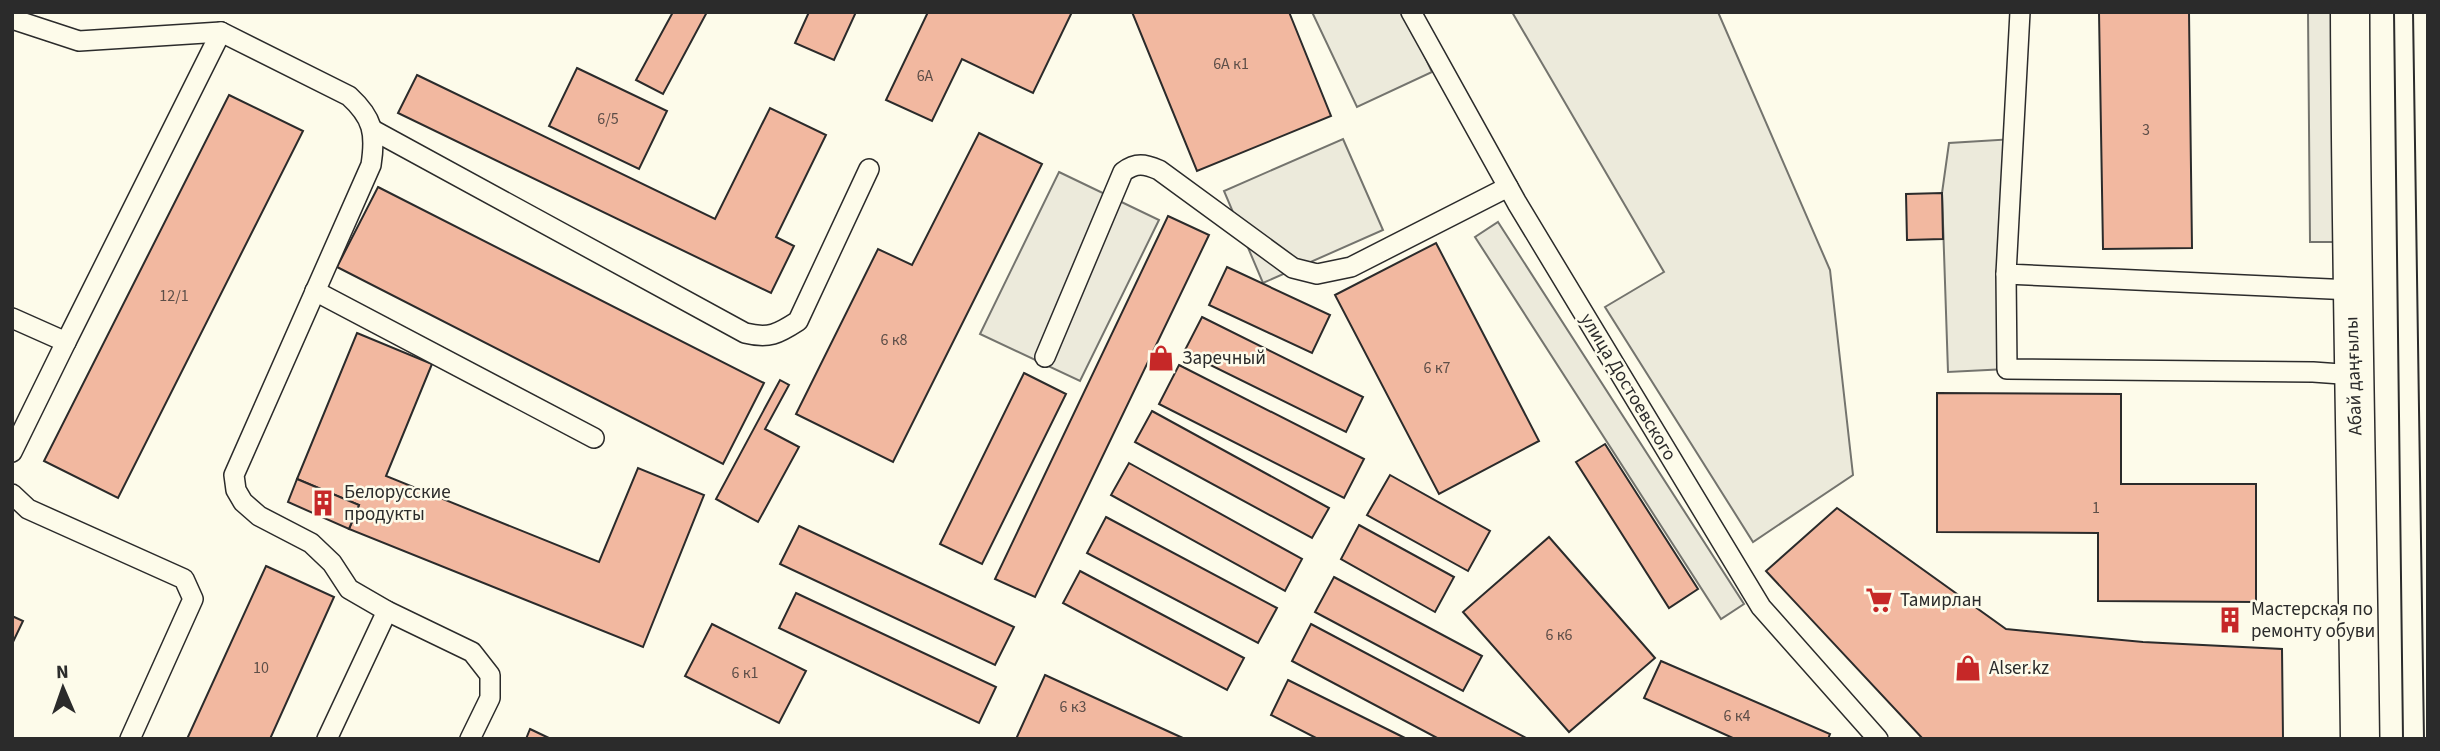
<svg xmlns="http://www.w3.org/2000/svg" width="2440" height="751" font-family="'Source Sans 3',sans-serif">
  <rect width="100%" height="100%" fill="#fdfbea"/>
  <g fill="#eceadb" stroke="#74746e" stroke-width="2">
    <polygon points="1312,12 1404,12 1432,72 1357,107"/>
    <polygon points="1512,12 1718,12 1830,270 1853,475 1753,542 1605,307 1664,272"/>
    <polygon points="2308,12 2350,12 2351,242 2310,242"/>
    <polygon points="1343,139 1383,230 1263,283 1224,191"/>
    <polygon points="2014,139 2007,369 1948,372 1942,193 1949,143"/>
    <polygon points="1059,172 1159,220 1080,381 980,334"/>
    <polygon points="1498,222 1744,604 1721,619 1475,237"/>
  </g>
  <g fill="#f2b8a0" stroke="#2b2b2b" stroke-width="2">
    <polygon points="673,12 707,12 663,94 636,80"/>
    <polygon points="809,12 856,12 834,60 795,43"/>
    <polygon points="928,12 1072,12 1033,93 962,59 932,121 886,100"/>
    <polygon points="1132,12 1289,12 1331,116 1197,171"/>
    <polygon points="2099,12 2189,12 2192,248 2103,249"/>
    <polygon points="577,68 667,111 639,169 549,126"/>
    <polygon points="417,75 715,219 770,108 826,135 776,237 794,246 771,293 398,113"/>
    <polygon points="229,95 303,131 118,498 44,461"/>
    <polygon points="979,133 1042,164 893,462 796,414 878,249 912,265"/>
    <polygon points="378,187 764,383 723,464 337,267"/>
    <polygon points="1942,193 1943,239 1907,240 1906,194"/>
    <polygon points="1168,216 1209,235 1035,597 995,579"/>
    <polygon points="1436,243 1539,441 1439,494 1335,295"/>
    <polygon points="1227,267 1330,315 1312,353 1209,305"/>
    <polygon points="1202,317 1363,397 1346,432 1184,352"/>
    <polygon points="357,333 432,364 386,476 599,562 638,468 704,495 643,647 349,529 359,505 297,479"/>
    <polygon points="1179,365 1364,459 1344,498 1159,404"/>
    <polygon points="1024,373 1066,394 982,564 940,544"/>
    <polygon points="780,380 789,385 765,429 799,447 758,522 716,499"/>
    <polygon points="1937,393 2121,394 2121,484 2256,484 2256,602 2098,601 2098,533 1937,532"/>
    <polygon points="1152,411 1329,508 1312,538 1135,442"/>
    <polygon points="1605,444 1698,589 1669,608 1576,462"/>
    <polygon points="1129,463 1302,559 1285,591 1111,495"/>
    <polygon points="1390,475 1490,531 1468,571 1367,515"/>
    <polygon points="297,479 359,505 349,529 288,502"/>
    <polygon points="1837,508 2006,629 2143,642 2282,649 2283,739 1923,739 1766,571"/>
    <polygon points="1106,517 1277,608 1258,643 1087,553"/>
    <polygon points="1359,525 1454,577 1435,612 1341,559"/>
    <polygon points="799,526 1014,627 995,665 780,564"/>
    <polygon points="1549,537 1655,658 1569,732 1463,612"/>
    <polygon points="266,566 334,597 270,739 187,739"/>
    <polygon points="1080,571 1244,658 1227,690 1063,603"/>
    <polygon points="1334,577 1482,656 1463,691 1315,612"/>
    <polygon points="796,593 996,687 979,723 779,628"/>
    <polygon points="12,616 23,621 12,644"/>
    <polygon points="712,624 806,671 779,723 685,676"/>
    <polygon points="1311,624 1528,739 1439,739 1292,661"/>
    <polygon points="1661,661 1830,734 1828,739 1735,739 1644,698"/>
    <polygon points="1045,675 1185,739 1016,739"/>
    <polygon points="1288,680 1407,739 1318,739 1271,715"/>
    <polygon points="530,729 551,739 526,739"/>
  </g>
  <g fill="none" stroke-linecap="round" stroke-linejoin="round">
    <g stroke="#2b2b2b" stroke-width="22">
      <g id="lane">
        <polyline points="1411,12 1517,203 1761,607 1878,739"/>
        <polyline points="2020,12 2006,274 2352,290"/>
        <path d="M12,19L79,41L221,32L349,96C373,118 376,133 371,165L234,475L236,490L243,502L259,516L311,543L332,563L349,589L387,611L472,652L490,675V698L470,739"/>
        <path d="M373,130L745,333C769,339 778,334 798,321L869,169"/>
        <polyline points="2006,274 2007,369 2313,372 2355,375"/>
        <polyline points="315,291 594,438"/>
        <polyline points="12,318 66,342 221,32"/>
        <path d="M1045,357L1123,172C1136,162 1145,164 1159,170L1293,268L1317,274L1351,267L1508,187"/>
        <polyline points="12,452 66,342"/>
        <polyline points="12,494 28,509 184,579 193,599 130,739"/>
        <polyline points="327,739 387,611"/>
      </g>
    </g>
    <g stroke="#2b2b2b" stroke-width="41">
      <path id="primary" d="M2350,12C2351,254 2357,497 2360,739"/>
    </g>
    <use href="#lane" stroke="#fdfbea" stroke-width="19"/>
    <use href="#primary" stroke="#fdfbea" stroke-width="38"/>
    <g stroke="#2b2b2b" stroke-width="2">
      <polyline points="2394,12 2403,739"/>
      <polyline points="2413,12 2424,739"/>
    </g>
  </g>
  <defs>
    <g id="shop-bare" transform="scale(2.1)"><path d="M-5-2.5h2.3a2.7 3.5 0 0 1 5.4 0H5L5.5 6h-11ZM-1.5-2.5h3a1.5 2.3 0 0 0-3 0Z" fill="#c62828" stroke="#fdfbea" stroke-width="2.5" paint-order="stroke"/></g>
    <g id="building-bare" transform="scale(2.1)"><path d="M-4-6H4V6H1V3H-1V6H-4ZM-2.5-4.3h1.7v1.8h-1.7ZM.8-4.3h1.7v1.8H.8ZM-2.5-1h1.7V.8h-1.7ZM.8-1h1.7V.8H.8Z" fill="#c62828" stroke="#fdfbea" stroke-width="2.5" paint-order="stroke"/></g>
    <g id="supermarket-bare" transform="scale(2.1)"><path d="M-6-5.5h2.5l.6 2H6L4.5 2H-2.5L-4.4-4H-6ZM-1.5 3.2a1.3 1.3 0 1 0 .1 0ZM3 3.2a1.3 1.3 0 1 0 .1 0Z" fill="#c62828" stroke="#fdfbea" stroke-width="2.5" paint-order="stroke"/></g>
  </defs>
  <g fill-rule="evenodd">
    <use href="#shop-bare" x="1161" y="358"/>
    <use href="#building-bare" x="323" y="503"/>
    <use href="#supermarket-bare" x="1879" y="600"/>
    <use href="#building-bare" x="2230" y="620"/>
    <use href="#shop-bare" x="1968" y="668"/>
  </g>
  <g text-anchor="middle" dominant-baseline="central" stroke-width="5" stroke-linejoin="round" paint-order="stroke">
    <g font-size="16" fill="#5d4e48">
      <text x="1231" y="64">6А к1</text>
      <text x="925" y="76">6А</text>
      <text x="608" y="119">6/5</text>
      <text x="2146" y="130">3</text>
      <text x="174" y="296">12/1</text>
      <text x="894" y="340">6 к8</text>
      <text x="1437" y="368">6 к7</text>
      <text x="2096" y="508">1</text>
      <text x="1559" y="635">6 к6</text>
      <text x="261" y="668">10</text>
      <text x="745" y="673">6 к1</text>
      <text x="1073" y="707">6 к3</text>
      <text x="1737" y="716">6 к4</text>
    </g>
    <g font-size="19" fill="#2b2b2b" stroke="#fdfbea" text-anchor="start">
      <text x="1182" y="358">Заречный</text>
      <text x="344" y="492">Белорусские<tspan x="344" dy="22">продукты</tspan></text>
      <text x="1900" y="600">Тамирлан</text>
      <text x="2251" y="609">Мастерская по<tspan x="2251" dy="22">ремонту обуви</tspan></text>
      <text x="1989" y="668">Alser.kz</text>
    </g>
    <g font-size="19" fill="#2b2b2b" stroke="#fdfbea">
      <text transform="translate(2354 376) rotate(-92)">Абай даңғылы</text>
      <text transform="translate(1628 387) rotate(59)">улица Достоевского</text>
    </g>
  </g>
  <rect width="2440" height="751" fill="none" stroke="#2b2b2b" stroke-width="28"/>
  <g transform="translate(63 688) rotate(358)" stroke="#fdfbea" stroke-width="5" paint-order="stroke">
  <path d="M0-5L12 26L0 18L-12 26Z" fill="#2b2b2b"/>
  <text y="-10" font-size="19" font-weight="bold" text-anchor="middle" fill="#2b2b2b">N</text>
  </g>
</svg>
